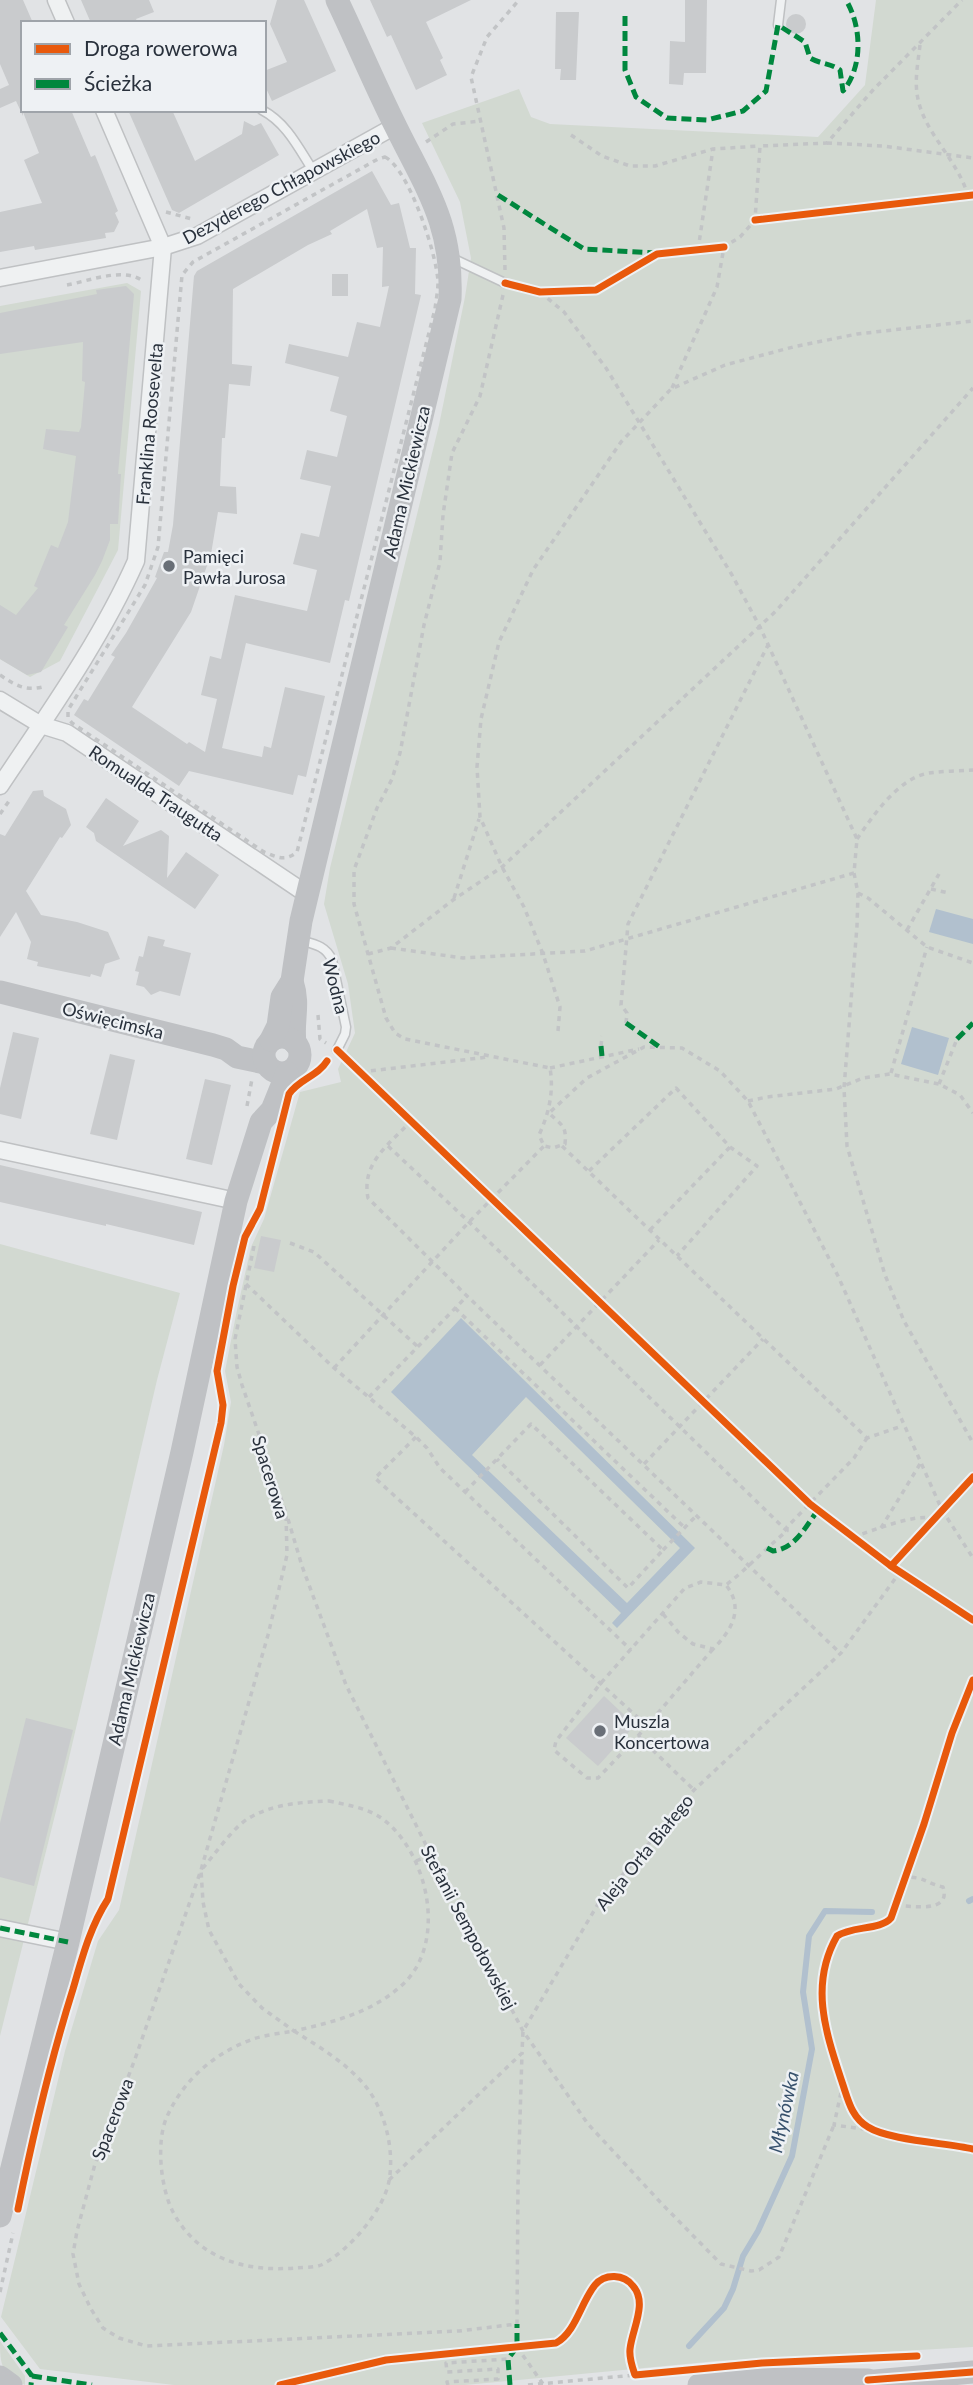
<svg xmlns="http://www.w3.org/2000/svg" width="973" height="2385" font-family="Lato,sans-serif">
  <rect width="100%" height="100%" fill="#e1e3e5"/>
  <g fill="#d2d9d1">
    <polygon points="876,0 973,0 973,2347 717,2361 465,2385 174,2385 40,2369 1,2317 65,2051 98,1941 119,1910 224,1445 231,1402 225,1371 237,1310 251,1247 264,1219 300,1092 341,1082 338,1069 355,1033 348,984 324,904 330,868 439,425 465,297 471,258 460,202 422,123 519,89 531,117 550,124 818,137 865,85"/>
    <polygon points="127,283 141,291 118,550 60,661 30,677 0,659 0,306"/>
    <polygon points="0,1244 180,1293 157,1380 66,1771 0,2036"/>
    <path d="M0,2341L25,2376V2385C1,2375 0,2364 0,2341Z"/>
  </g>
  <g fill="#b1c0ce" fill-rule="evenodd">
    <polygon points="936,909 973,919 973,944 929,932"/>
    <polygon points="912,1027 949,1038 938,1075 901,1064"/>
    <path d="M461,1318L695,1548L617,1628L612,1623L621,1613L391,1392ZM526,1397L680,1548L627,1603L472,1455Z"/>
  </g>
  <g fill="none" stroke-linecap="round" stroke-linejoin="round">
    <g stroke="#b1c0ce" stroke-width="6">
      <polyline points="969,1901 973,1899"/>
      <polyline points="689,2346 724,2308 733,2289 743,2256 758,2231 792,2156 812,2049 803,1992 809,1936 825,1911 872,1912"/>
    </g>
  </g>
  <g fill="#c9cbcd" fill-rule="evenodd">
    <polygon points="0,0 23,0 33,23 23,23 23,110 71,110 91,157 95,155 118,211 115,213 119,222 114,232 105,233 106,238 35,250 34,246 0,252 0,212 42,203 24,160 39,153 23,112 23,116 16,101 0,108 0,89 9,85 0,64"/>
    <polygon points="81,0 149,0 154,12 136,19 138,23 91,23"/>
    <polygon points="277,0 304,0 336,71 272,101 264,84 264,71 287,62 270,24"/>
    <polygon points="370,0 471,0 426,22 443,58 440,60 447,75 416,90 391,35 387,37"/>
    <polygon points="685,0 707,0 706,73 684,73 683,85 669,84 670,41 685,42"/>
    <polygon points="556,12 579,12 576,80 560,80 561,69 555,69"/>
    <circle cx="796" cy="24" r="10"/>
    <polygon points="128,110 172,110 195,161 242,134 244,121 254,126 261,123 279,155 179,213 172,210"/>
    <path d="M372,171L391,205L399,203L410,248H416L415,294L421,295L349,601L345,600L330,663L246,643L222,748L262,757L264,746L271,748L285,687L325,696L306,777L298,775L293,795L189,771L179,786L74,715L84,699L88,701L115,657L111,655L126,633L157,578L155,577L164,552H168L173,525L194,276L197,271ZM367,209L377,248L383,247L382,287L389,286L380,327L357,322L348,357L289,344L285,363L339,377L330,411L347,416L337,457L307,450L300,479L331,486L319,537L301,533L293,564L317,570L307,611L235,595L221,659L210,656L201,695L217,699L205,752L189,742L187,744L132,707L191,612L211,554L218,512L237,514L236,487L220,486L222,438H225L229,384L250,386L252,366L232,364L233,289L308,245L332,234L330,231Z"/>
    <rect x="332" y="274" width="16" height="22"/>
    <polygon points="126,286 134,294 118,474 121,474 118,524 110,524 110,540 102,561 95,575 64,625 68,627 41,672 27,675 0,659 0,605 16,615 38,588 34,586 51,545 58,548 68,522 76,456 43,449 46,429 79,432 81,427 85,382 82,381 83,342 0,354 0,313 97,294 96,290"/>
    <polygon points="43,790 44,796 66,809 71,825 62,838 60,837 26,891 41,915 77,922 108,932 120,959 105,964 101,977 91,974 90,977 37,966 38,962 27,959 31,942 16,912 0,937 0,834 5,836 33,791"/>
    <polygon points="106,798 139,821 123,846 161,830 169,836 167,878 186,852 219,875 195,909 96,841 94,833 86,827"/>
    <polygon points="148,936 165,940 163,946 191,953 180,996 160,991 151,995 144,987 136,985 139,972 135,971 139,956 143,957"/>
    <polygon points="13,1032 39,1038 21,1119 0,1114 0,1088"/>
    <polygon points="110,1054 135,1060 117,1140 90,1134"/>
    <polygon points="205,1079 231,1085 212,1165 186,1159"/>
    <polygon points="0,1165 202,1212 194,1245 106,1224 106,1226 0,1202"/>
    <polygon points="261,1236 281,1240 274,1272 254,1268"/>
    <polygon points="604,1696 635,1725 598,1766 566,1738"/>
    <polygon points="26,1718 73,1730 34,1886 0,1877 0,1823"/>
  </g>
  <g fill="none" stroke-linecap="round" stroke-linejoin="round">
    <g stroke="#bfc1c3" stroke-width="11">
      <g id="lane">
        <polyline points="778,25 781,0"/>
        <path d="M262,110C287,123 299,149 314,172"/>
        <polyline points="452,258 505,283"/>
        <path d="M300,940C314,944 326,946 332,960L346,1027L345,1034L337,1050"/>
      </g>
    </g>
    <g stroke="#bfc1c3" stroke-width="19">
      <g id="street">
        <polyline points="56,0 66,23"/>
        <polyline points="0,278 163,247 197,236 395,126"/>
        <polyline points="0,700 41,725 67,733 308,895"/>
        <path d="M0,786C48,714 101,640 136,561L163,247L104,110"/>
        <polyline points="0,1150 236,1201"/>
        <polyline points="0,1928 68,1942"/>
      </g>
    </g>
    <g stroke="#c2c4c6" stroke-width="3.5" stroke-dasharray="5 5" stroke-linecap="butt">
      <path d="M920,45C918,63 914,82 918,99C925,134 958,160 968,196"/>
      <polyline points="571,135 602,156 630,166 655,166 713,149 760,146"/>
      <polyline points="426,142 453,124 481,121"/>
      <polyline points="827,143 883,146 973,158"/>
      <path d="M385,157C409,169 437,255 438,282C438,291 436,300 435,309L297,852C285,862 277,857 264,852L72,723L68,718V710L145,585L158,547L182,275L193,262L378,159Z"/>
      <polyline points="166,212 192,219"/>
      <polyline points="698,250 713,149"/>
      <polyline points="505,270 504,228 471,77 487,37 519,0"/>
      <path d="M67,285C89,281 125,266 144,282"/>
      <polyline points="540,292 564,312 606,368 732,575 760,627 857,839 854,873 858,893 857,926 844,1088 847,1146 885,1275 904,1321 973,1443"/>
      <path d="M503,295L480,396L452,453L443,515L440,562L424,625L400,753L392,779L377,808L354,870V904L386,1018L395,1033L405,1039L550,1068C554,1092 549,1113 539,1135L544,1146L553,1148L565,1144C567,1125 561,1125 549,1113L587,1078L644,1047L682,1048L720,1071L748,1101L838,1276L942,1510L973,1558"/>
      <polyline points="672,388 717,287 724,247 740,237 755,220 760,146 827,143 873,90 962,0"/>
      <path d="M0,675C16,686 27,692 46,686"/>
      <polyline points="0,814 9,801"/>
      <path d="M857,839C873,816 898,778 929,773C943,771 959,771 973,770"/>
      <polyline points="931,889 949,893"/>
      <polyline points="858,893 868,898 927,947 973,963"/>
      <polyline points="454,898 479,819"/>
      <polyline points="907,930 939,874"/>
      <polyline points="391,948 463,958 585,951 854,873"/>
      <polyline points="368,954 391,948 453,900 502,867 776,611 973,388"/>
      <polyline points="318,1015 320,1039 326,1043"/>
      <polyline points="626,1023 627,1013 621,1005 628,924 768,645"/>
      <polyline points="558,1031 560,1007 543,954 524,907 502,867 480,817 477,767 481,719 499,642 533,570 621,442 671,389 725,365 793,347 857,334 973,321"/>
      <polyline points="601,1046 602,1036"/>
      <polyline points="550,1068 639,1049"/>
      <polyline points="361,1072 488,1057"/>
      <polyline points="891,1073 927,947"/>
      <polyline points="939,1084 957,1039"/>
      <polyline points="748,1101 767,1097 836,1089 863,1078 890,1074 939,1084 960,1095 973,1113"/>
      <polyline points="247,1106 252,1079"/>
      <path d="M412,1120C390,1144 361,1162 368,1198L467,1296L840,1653"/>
      <polyline points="388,1146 469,1222 787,1531"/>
      <polyline points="562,1146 867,1438 902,1426"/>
      <polyline points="589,1171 676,1088 730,1147 757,1166 677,1256"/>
      <polyline points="650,1230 730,1147"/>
      <polyline points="290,1243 314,1252 417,1346"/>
      <polyline points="254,1246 235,1339 237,1367 242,1385 286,1513 287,1555 268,1635 201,1870 135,2059 95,2164 77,2231 73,2254 79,2284 91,2309 103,2328 119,2338 146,2346 459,2331 517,2324 518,2183 522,2053"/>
      <polyline points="246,1284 334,1368 416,1437 427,1448 440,1468 631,1650"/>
      <polyline points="455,1308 685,1528"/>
      <polyline points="540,1365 659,1240"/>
      <polyline points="334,1368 469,1222 544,1146"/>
      <polyline points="369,1397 467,1296"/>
      <polyline points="416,1437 375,1478 646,1725"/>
      <polyline points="644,1464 763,1339"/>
      <polyline points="465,1492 531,1424 663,1550 628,1588 497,1459"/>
      <polyline points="288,1519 302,1566 346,1685 431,1855 523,2031 588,2124 662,2204 721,2264 751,2271 759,2270 779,2257 834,2125"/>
      <polyline points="881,1528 920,1464"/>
      <path d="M853,1537C875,1530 912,1514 935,1518"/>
      <polyline points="663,1550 697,1515"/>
      <path d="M663,1614L679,1633L693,1644L713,1649C731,1631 745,1609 726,1585"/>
      <path d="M713,1649L638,1736L598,1778H587L554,1750L556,1741L600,1684L685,1588L701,1582L726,1585C748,1568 766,1548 787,1531V1527L854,1458L867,1438"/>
      <polyline points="638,1736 694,1790"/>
      <path d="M329,1801C347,1805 369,1808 384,1820C429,1855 448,1945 401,1986C371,2013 333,2022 294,2031L262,2008L239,1984L209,1930L203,1902L201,1870C214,1856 233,1827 249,1818C273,1804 302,1802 329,1801Z"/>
      <polyline points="416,1861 431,1855"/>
      <path d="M896,1905C910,1906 952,1914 943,1887C926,1883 925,1877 905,1877"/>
      <path d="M294,2031C318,2046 343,2061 362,2082C384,2106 395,2148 389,2181C384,2210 348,2252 321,2265C314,2268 303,2267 295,2268C245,2272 198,2259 173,2212C161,2189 156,2144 166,2119C182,2081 214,2053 253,2039C266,2035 281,2033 294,2031Z"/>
      <polyline points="843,2083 834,2125 871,2130"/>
      <polyline points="389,2180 522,2053 523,2031 598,1904 694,1790 841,1653 900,1572"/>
      <polyline points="0,2292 13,2233"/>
      <polyline points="517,2347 543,2384"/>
      <polyline points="448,2385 447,2382 498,2379 498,2369 447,2372 446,2363 508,2359"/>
      <polyline points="528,2385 635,2375"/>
    </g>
    <use href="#lane" stroke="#eff1f2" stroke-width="8"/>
    <use href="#street" stroke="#eff1f2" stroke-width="16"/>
    <g stroke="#bfc1c4" stroke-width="23">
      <path d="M292,981C300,1006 292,1020 295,1043"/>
      <polyline points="0,992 213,1045 226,1049 237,1057 265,1063"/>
      <circle cx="282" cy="1055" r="18"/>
      <path d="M271,1040L278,1026L282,997L292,981L301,921L450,299C453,225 427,190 396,127C375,85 357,42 337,0"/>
      <polyline points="0,2216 68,1942 182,1452 236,1201 261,1122 272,1110 287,1073"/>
      <polyline points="0,2377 11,2385"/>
      <polyline points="853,2383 973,2372"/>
      <polyline points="699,2385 768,2379 868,2380"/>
    </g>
    <g stroke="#00873e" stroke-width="5" stroke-dasharray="10 5" stroke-linecap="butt">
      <path d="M625,16V70L636,97L667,118L707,120L743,111L766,91L778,25L805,42L810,58C820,64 830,63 840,70L843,91C863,67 862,27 846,0"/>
      <polyline points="498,195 584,249 654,253"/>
      <polyline points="626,1023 661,1048"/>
      <polyline points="957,1039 973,1023"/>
      <polyline points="601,1046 602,1056"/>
      <path d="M767,1548L773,1551C795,1549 806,1526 818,1510"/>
      <polyline points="0,1928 68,1942"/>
      <polyline points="0,2333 32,2376 31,2385"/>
      <polyline points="32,2376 92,2385"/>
      <polyline points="510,2385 508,2359 517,2347 517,2324"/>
    </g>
    <g stroke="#eef1f4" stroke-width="11">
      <g id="cycleway">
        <polyline points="755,220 973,195"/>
        <polyline points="505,283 540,292 596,290 657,254 724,247"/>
        <polyline points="337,1050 810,1504 891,1566 973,1620"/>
        <polyline points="891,1566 973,1477"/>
        <path d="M973,1680L952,1733L924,1824L891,1918C881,1930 852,1926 837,1936C809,1985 826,2033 842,2082C848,2099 851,2117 868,2127C888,2140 947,2143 973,2149"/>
        <path d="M18,2209C33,2135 50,2062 73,1989C82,1958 90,1927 108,1899L221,1423L223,1405L217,1371L233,1286L245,1237L260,1209L289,1094C299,1079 318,1076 327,1061"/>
        <polyline points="868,2380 973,2372"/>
        <path d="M280,2385L386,2360L556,2343C576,2332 581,2302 595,2285C605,2273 624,2274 633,2286C648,2303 632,2329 630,2349C629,2358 632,2366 635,2375L762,2363L917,2356"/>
      </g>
    </g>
    <use href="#cycleway" stroke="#e8590c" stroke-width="7"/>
  </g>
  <g fill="#696f77" stroke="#eef1f4" stroke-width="2.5">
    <circle cx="169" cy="566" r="7"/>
    <circle cx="600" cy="1731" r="7"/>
  </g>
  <g text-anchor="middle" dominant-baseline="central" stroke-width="5" stroke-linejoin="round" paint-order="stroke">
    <g font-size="18" fill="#29313c" stroke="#eef1f4">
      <text transform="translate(281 187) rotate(-28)">Dezyderego Chłapowskiego</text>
      <text transform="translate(149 424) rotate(-85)">Franklina Roosevelta</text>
      <text transform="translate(406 482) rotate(-77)">Adama Mickiewicza</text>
      <text transform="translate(156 793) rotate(34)">Romualda Traugutta</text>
      <text transform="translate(336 986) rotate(76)">Wodna</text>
      <text transform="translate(113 1020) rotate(14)">Oświęcimska</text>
      <text transform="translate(271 1477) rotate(73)">Spacerowa</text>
      <text transform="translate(131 1669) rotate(-77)">Adama Mickiewicza</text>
      <text transform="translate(644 1852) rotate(-51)">Aleja Orła Białego</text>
      <text transform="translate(469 1927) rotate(62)">Stefanii Sempołowskiej</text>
      <text transform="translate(112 2119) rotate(-69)">Spacerowa</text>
    </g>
    <g font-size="18" fill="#29313c" stroke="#eef1f4" text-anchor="start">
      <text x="183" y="556">Pamięci<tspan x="183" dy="21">Pawła Jurosa</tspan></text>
      <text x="614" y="1721">Muszla<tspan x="614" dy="21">Koncertowa</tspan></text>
    </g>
    <g font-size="19" font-style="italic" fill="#37516c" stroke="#eef1f4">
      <text transform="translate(783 2112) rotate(-78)">Młynówka</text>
    </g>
  </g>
  <rect x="21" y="21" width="245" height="91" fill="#eef1f4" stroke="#9fa4aa" stroke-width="2"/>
  <rect x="35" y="44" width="35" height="10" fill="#e8590c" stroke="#9fa4aa" stroke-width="2"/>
  <text x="84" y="56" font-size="21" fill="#29313c">Droga rowerowa</text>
  <rect x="35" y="79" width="35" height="10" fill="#00873e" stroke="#9fa4aa" stroke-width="2"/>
  <text x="84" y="91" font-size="21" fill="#29313c">Ścieżka</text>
</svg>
